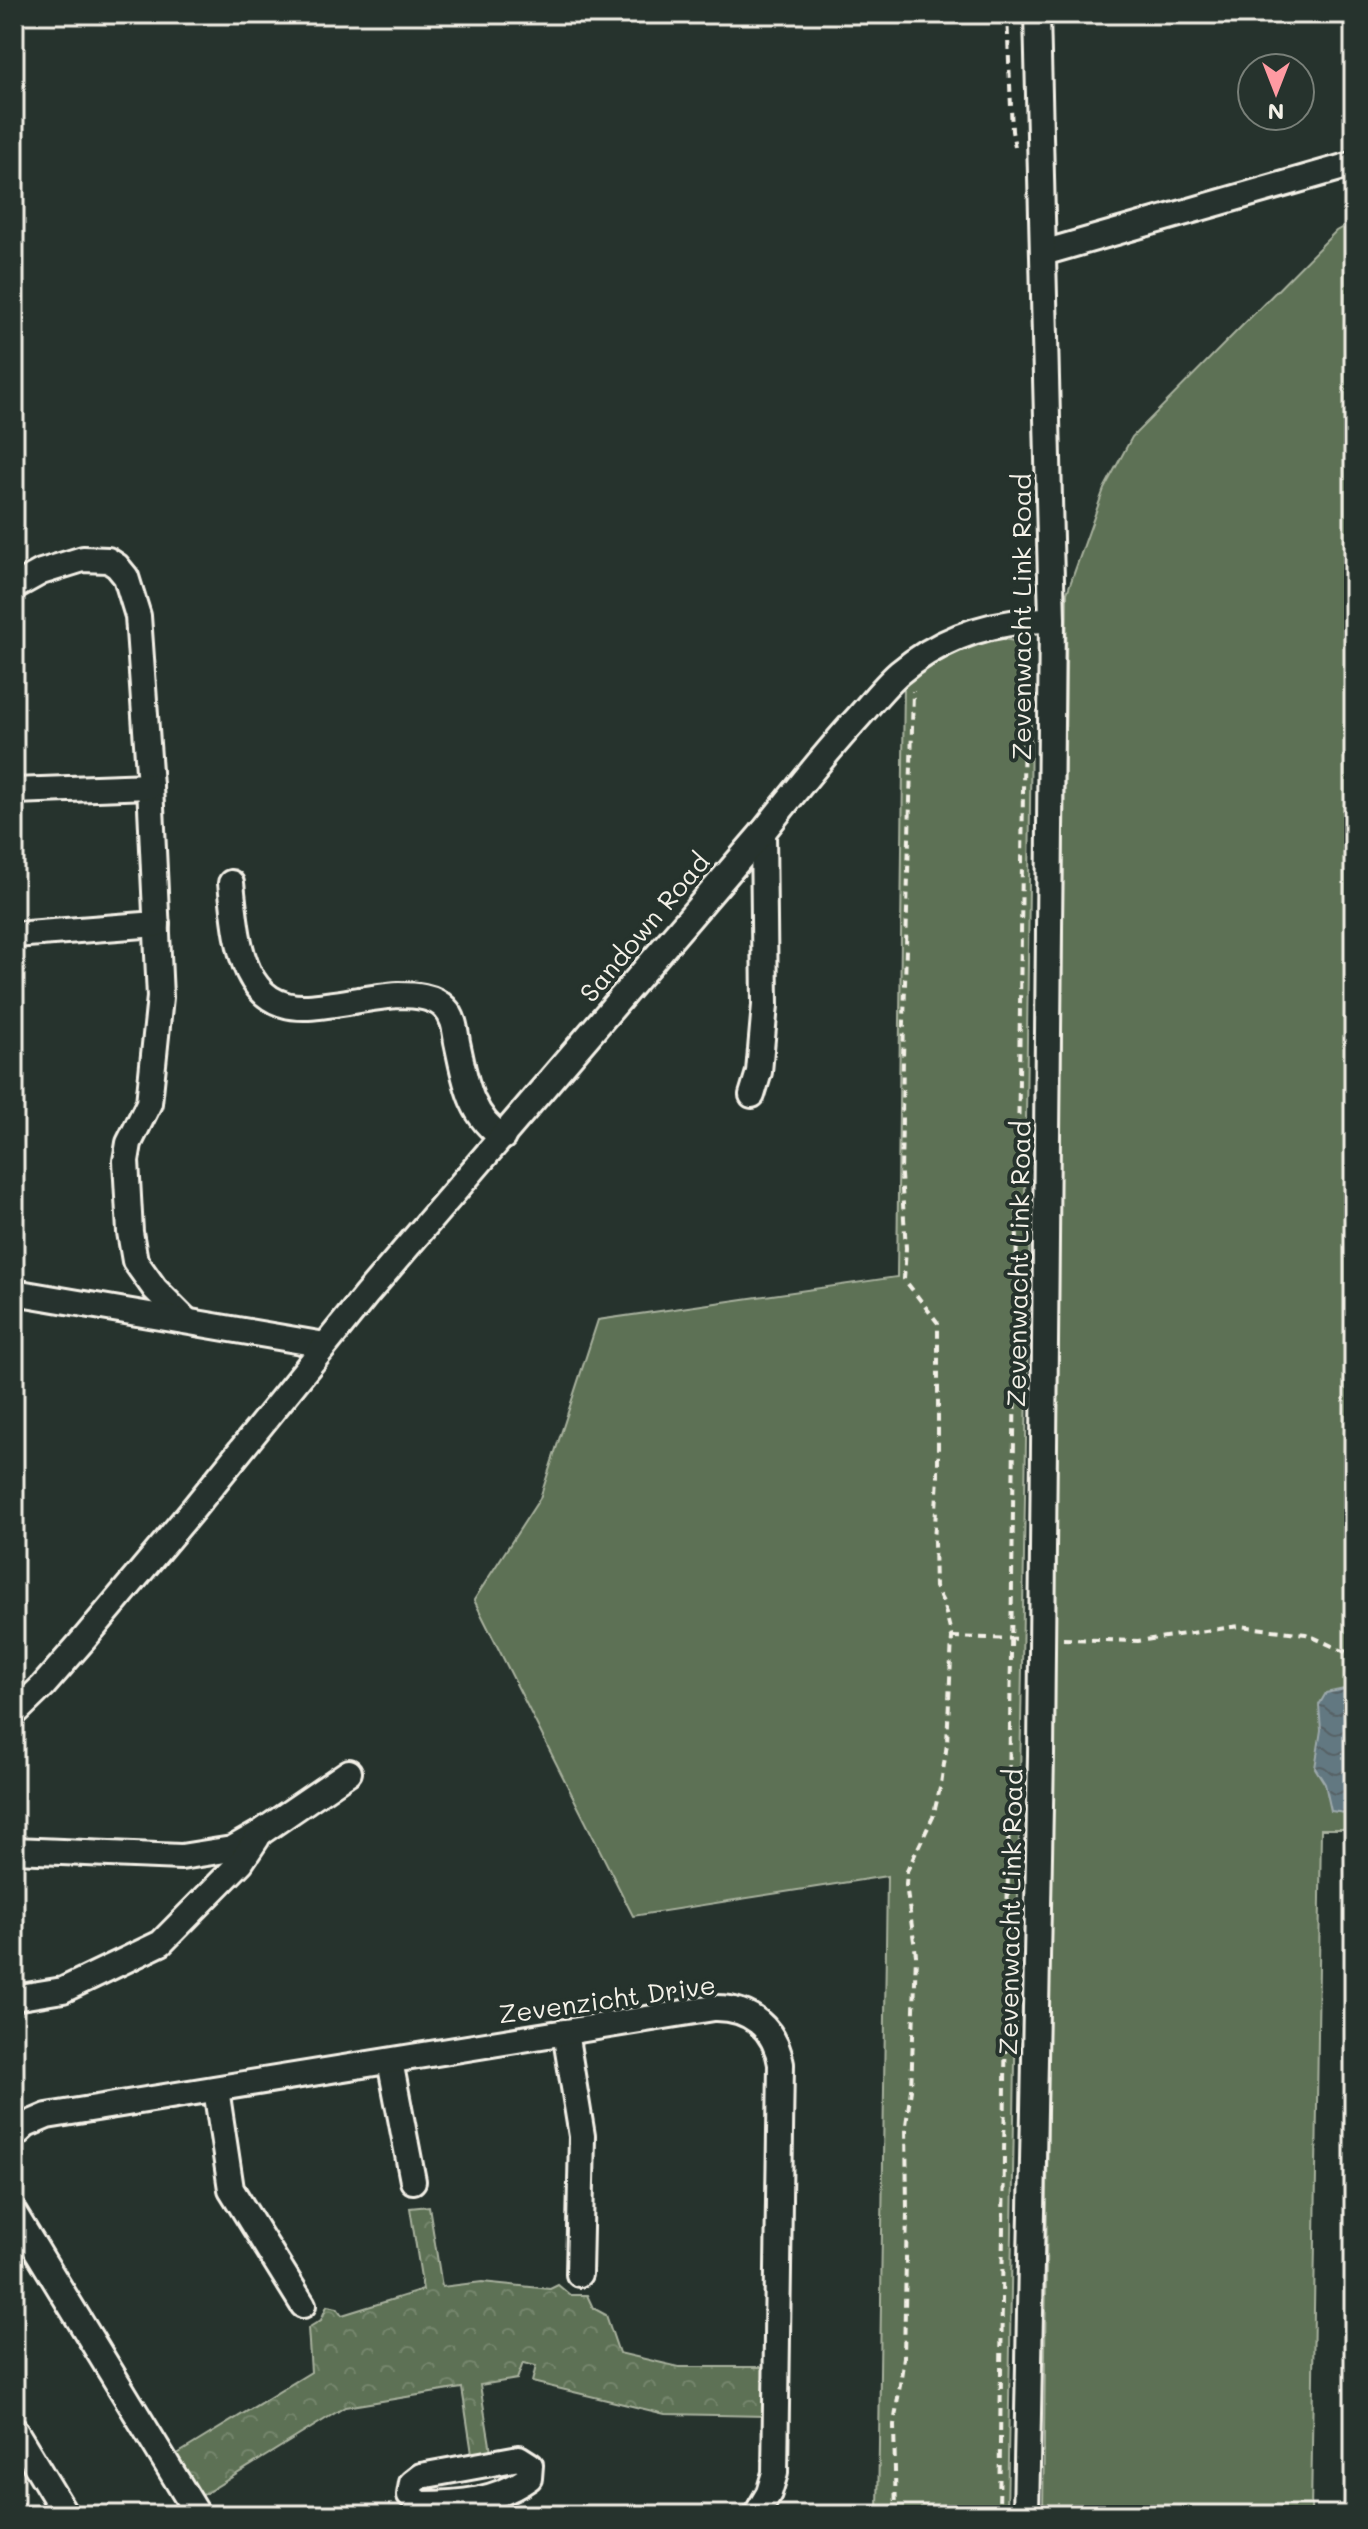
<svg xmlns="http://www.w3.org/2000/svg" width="1368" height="2529" font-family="Mali,sans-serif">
  <defs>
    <pattern id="park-crowns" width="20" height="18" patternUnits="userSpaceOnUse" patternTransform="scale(2)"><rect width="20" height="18" fill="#5d7154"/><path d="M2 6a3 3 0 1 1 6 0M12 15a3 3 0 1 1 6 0" fill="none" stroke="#75866d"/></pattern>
    <pattern id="water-waves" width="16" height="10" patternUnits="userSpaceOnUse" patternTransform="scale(2)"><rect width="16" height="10" fill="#627881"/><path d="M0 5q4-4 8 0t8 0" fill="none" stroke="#576266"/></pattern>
  </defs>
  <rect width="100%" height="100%" fill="#26332d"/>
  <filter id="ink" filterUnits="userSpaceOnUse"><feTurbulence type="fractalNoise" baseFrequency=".0125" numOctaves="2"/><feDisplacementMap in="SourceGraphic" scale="16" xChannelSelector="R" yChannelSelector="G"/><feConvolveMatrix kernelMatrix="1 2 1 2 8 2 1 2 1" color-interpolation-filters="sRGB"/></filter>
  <g filter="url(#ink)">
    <g fill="#5d7154" stroke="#a8b19e" stroke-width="2">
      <polygon points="1354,221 1354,1829 1321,1829 1311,2515 1043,2515 1067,593 1104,489 1132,437 1336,231"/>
      <polygon points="989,636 1019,642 1031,726 1025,1198 1030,1213 1007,2515 878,2515 887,1876 633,1916 474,1600 540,1498 598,1320 897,1277 904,680"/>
    </g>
    <polygon fill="url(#park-crowns)" stroke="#a8b19e" stroke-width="2" points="429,2206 442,2287 482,2282 550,2289 558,2285 570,2295 587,2295 593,2308 606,2315 619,2353 679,2367 767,2367 766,2416 665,2414 532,2382 536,2366 523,2363 517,2379 480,2385 492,2457 473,2460 462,2388 345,2407 198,2498 174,2456 311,2372 308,2328 321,2320 327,2306 337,2308 342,2315 423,2290 410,2208"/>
    <polygon fill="url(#water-waves)" stroke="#9ca8aa" stroke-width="2" points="1349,1688 1354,1689 1354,1814 1331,1811 1325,1784 1315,1768 1321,1730 1319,1705 1326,1693"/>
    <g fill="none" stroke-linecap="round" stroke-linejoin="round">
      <g stroke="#f4f1e8" stroke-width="30">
        <g id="minor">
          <polyline points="1043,253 1354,164"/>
          <polyline points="14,587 41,572 83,559 108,560 117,566 126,577 138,616 150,786 160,997 149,1103 129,1143 126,1161 130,1232 135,1261 155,1289 187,1321"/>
          <polyline points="14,791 150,786"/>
          <path d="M231,883C237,933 238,1010 308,1007C338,1005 368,997 399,995C414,995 434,996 445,1008C454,1017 455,1029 457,1042C465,1078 469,1116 503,1137"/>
          <polyline points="14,935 157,924"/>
          <polyline points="752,1095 759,1072 765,1005 763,832"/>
          <polyline points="14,1292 325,1345"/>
          <path d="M14,1714L43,1686L85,1638L194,1508L366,1295L763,832C792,795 822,758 853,723C868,707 882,688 899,673C943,636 994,620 1052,620"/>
          <polyline points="14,1850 181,1857 232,1849 260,1833 349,1772"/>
          <polyline points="14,1998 63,1990 161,1943 241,1862 257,1838"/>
          <polyline points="565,2032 582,2136 579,2274"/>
          <polyline points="390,2061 413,2181"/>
          <polyline points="216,2089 231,2189 303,2305"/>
          <path d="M14,2136L26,2125L47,2116L714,2008C750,2007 775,2028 781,2064L775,2473L769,2493L756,2515"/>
          <polyline points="14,2213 198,2515"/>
          <polyline points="14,2429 66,2515"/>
          <path d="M519,2458L530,2465L529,2478C497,2501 460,2504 421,2504L410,2495L412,2483L421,2476Z"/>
          <polyline points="1026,2515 1041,1755 1052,620 1037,14"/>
        </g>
      </g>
      <g stroke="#f4f1e8" stroke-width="4" stroke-dasharray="8 6" stroke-linecap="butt">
        <polyline points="1007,14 1012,131 1015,147"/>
        <polyline points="952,1637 1022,1639"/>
        <polyline points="1063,1639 1138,1641 1239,1626 1306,1634 1354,1656"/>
        <polyline points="896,2515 894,2425 904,2357 907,2211 906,2125 911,2090 916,1955 906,1885 907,1871 933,1817 941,1784 947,1744 952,1637 943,1602 935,1587 934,1542 938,1477 938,1323 904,1279 906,1248 901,1175 903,1058 913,691"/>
        <polyline points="999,2515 1025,647"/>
      </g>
      <use href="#minor" stroke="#26332d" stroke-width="24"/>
    </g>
  </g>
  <g text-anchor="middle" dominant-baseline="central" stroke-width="8" stroke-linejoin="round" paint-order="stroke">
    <g font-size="26" fill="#f4f1e8" stroke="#26332d">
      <text transform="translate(1021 617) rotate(-90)">Zevenwacht Link Road</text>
      <text transform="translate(644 927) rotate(-50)">Sandown Road</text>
      <text transform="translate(1018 1264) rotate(-89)">Zevenwacht Link Road</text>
      <text transform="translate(1010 1912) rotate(-89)">Zevenwacht Link Road</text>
      <text transform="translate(607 1999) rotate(-8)">Zevenzicht Drive</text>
    </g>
  </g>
  <rect width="1368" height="2529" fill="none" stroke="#26332d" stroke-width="48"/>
  <rect x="24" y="24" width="1320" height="2481" fill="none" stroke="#f4f1e8" stroke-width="3" filter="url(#ink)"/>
  <g transform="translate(1276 92) rotate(180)"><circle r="38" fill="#26332d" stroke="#787f78" stroke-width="2"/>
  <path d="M0-6L14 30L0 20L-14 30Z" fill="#ff9aa2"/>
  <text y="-12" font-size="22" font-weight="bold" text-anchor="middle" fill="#f4f1e8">N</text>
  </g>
</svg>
